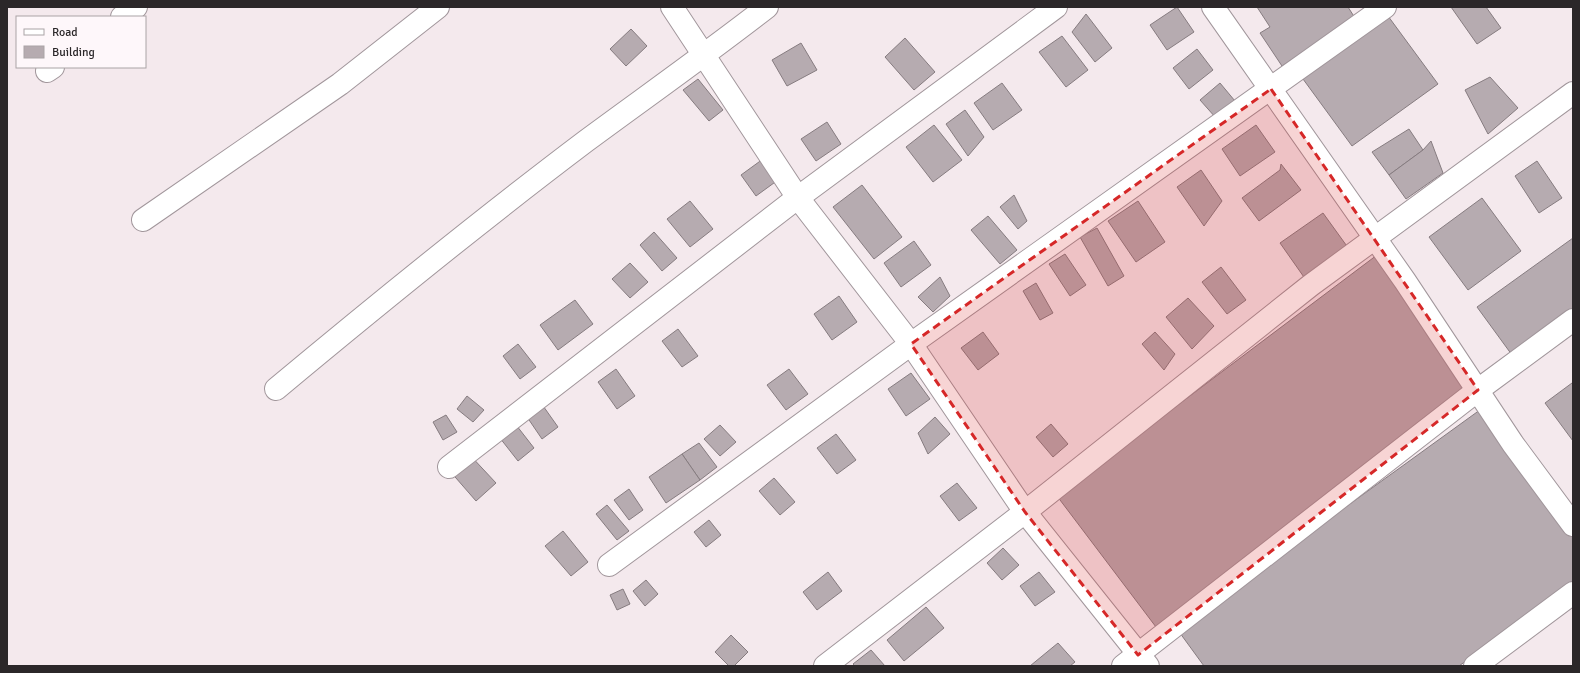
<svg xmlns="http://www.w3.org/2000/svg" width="1580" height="673" font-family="Signika,sans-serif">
  <rect width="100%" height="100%" fill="#f4e9ed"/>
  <g fill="#b6abb0" stroke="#867c80">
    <polygon points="1177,7 1194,32 1167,50 1150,25"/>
    <polygon points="1257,7 1348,7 1355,18 1282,66 1260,33 1270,27"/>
    <polygon points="1451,7 1486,7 1501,28 1477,44"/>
    <polygon points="1086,14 1112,48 1095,62 1072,32"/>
    <polygon points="1388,16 1438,84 1352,146 1303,79"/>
    <polygon points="631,29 647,46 626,66 610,49"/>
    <polygon points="1062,36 1088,70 1066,87 1039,52"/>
    <polygon points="905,38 935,72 914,90 885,57"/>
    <polygon points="801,43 817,70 787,86 772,60"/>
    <polygon points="1197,49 1213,70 1189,89 1173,68"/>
    <polygon points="1490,77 1518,108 1488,134 1465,90"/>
    <polygon points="698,79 723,110 709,121 683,90"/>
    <polygon points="1002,83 1022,110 993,130 974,103"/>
    <polygon points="1220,83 1235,101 1216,118 1200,100"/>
    <polygon points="965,110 984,137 968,156 946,124"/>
    <polygon points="827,122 841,144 816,161 801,139"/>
    <polygon points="934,125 962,160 933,182 906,147"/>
    <polygon points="1256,125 1275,152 1240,176 1222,149"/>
    <polygon points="1409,129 1423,150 1389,175 1372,152"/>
    <polygon points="1431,141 1443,173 1406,199 1389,175 1423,150"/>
    <polygon points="763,159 778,180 756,196 741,175"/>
    <polygon points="1537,161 1562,198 1539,213 1515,176"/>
    <polygon points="1281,164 1301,190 1259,221 1242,198 1280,170"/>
    <polygon points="1201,170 1222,201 1204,226 1177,187"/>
    <polygon points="862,185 902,237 874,259 833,207"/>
    <polygon points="1014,195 1027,221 1018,229 1000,207"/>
    <polygon points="1482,198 1521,251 1468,290 1429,237"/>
    <polygon points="690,201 713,229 690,247 667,219"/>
    <polygon points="1138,201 1165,242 1136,262 1108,221"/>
    <polygon points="1323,213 1349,249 1306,280 1280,243"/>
    <polygon points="988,216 1017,250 1000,264 971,230"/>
    <polygon points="1097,228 1124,276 1108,286 1080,237"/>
    <polygon points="654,232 677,258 662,271 640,245"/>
    <polygon points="1573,238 1573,311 1512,355 1477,307"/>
    <polygon points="914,241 931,265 901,287 884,263"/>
    <polygon points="1065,254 1086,285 1070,296 1049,264"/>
    <polygon points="1377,255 1471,389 1156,627 1057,496"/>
    <polygon points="630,263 648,282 630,298 612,279"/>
    <polygon points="1221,267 1246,300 1227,314 1202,282"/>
    <polygon points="940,277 950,296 933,312 918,297"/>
    <polygon points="1036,283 1053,313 1040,320 1023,291"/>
    <polygon points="839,296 857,322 832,340 814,314"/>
    <polygon points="1188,298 1214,326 1192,349 1166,317"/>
    <polygon points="575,300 593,324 558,350 540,325"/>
    <polygon points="678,329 698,356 682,367 662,341"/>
    <polygon points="983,332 999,354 978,370 961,348"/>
    <polygon points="1155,332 1175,354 1164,370 1142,344"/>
    <polygon points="518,344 536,367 520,379 503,356"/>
    <polygon points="616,369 635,396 617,409 598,382"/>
    <polygon points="789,369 808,394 786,410 767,385"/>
    <polygon points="911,373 930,399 906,416 888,389"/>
    <polygon points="1572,383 1573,383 1573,441 1545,403"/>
    <polygon points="467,396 484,410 473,422 457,409"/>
    <polygon points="541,403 558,427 542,439 525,414"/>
    <polygon points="1484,407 1573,531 1573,583 1459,666 1204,666 1177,629"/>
    <polygon points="446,415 457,432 443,440 433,422"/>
    <polygon points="935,417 950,434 928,454 918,433"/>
    <polygon points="513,421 534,448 518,461 496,433"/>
    <polygon points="1051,424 1068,444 1053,457 1036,437"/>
    <polygon points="720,425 736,442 720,456 704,439"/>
    <polygon points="836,434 856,460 837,474 817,448"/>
    <polygon points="699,443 717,467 700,480 682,454"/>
    <polygon points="468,453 496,483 476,501 449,470"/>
    <polygon points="682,454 700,480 666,503 649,477"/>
    <polygon points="774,478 795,502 780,515 759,491"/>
    <polygon points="957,483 977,508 959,521 940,496"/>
    <polygon points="629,489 643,510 629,520 614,500"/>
    <polygon points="607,505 629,531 617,540 596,514"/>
    <polygon points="709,520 721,535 706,547 694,532"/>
    <polygon points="563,531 588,562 571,576 545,546"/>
    <polygon points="1003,548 1019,565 1002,580 987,563"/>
    <polygon points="828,572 842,591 817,610 803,592"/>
    <polygon points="1039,572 1055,592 1035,606 1020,586"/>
    <polygon points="646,580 658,594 645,606 633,591"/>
    <polygon points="623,589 630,604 617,610 610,595"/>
    <polygon points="926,607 944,628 904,661 887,640"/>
    <polygon points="731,635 748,652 734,666 729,666 715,652"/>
    <polygon points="1058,643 1075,662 1070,666 1030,666"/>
    <polygon points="871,650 885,666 855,666 853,664"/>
  </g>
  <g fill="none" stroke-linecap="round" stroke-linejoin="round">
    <g stroke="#a1969b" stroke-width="24">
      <g id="minor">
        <polyline points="672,7 798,198 911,344 1025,512 1148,666"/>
        <polyline points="1213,7 1405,281 1513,444 1573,525"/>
        <polyline points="122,17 136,7"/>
        <polyline points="47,71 53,67"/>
        <polyline points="143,220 340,84 438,7"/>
        <path d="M276,389C378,304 480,221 586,141C647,96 708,53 767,7"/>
        <polyline points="449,467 792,202 1056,7"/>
        <polyline points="609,565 911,344 1385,7"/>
        <polyline points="825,666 1025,512 1311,285 1573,93"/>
        <polyline points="1123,666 1478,390 1573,320"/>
        <polyline points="1475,666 1573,593"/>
      </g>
    </g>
    <use href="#minor" stroke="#fff" stroke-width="22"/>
  </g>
  <path fill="#d62828" fill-opacity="0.2" stroke="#d62828" stroke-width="3" stroke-dasharray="8 5" stroke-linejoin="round" d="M1271,89L1478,390L1138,655L1025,512L911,344Z"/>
  <rect width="1580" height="673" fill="none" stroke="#2b2729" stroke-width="16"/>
  <rect x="16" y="16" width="130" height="52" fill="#fef7fa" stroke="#aaa4a6"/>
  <rect x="24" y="29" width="20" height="6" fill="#ffffff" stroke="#aaa4a6"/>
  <text x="52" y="36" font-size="12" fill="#2b2729">Road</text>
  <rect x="24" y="46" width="20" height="12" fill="#b6abb0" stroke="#aaa4a6"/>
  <text x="52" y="56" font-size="12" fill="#2b2729">Building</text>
</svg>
